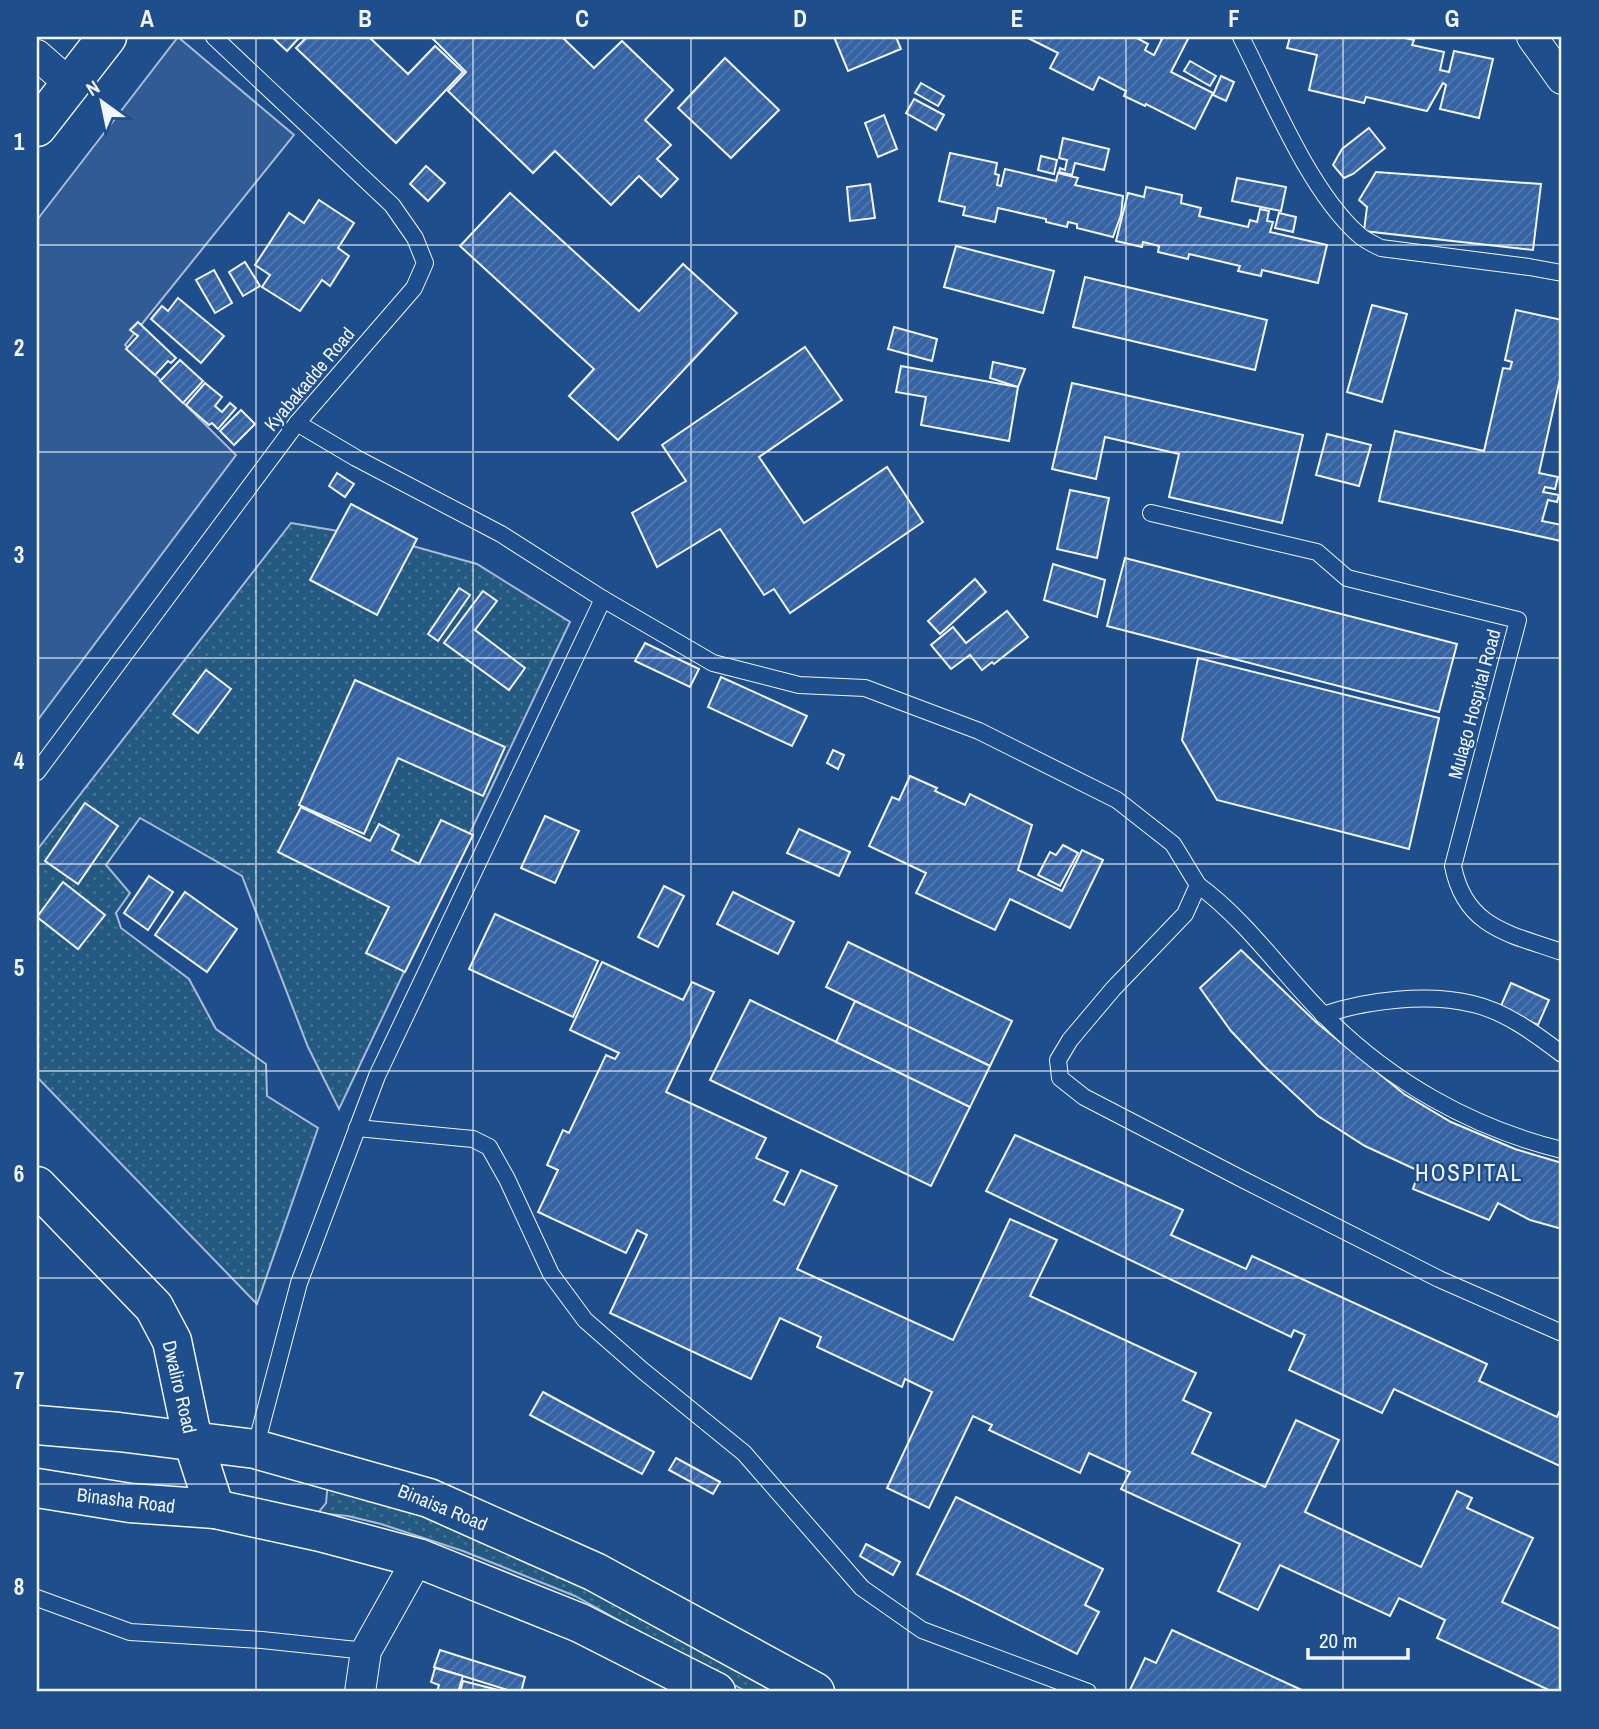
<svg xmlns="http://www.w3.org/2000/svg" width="1599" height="1729" font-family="'Archivo Narrow',sans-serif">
  <defs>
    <pattern id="grass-dots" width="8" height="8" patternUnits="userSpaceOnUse" patternTransform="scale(1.75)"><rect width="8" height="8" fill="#245a82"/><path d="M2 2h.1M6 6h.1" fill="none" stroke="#447295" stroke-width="1.8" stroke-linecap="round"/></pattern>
    <pattern id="building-hatch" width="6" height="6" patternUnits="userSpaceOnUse" patternTransform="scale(1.75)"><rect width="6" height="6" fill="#3563a3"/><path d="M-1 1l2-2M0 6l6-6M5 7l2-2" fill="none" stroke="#537ab1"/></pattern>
  </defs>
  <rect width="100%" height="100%" fill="#1f4e8c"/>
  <g fill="url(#grass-dots)" stroke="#a8bbd7" stroke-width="2">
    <polygon points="291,523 391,540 477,564 570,622 339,1109 308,1047 242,876 140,818 106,865 130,893 116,913 121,928 189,979 216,1029 266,1064 267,1096 318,1128 257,1304 37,1077 37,850"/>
    <polygon points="329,1471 388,1501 489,1546 545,1567 788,1692 747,1692 575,1596 463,1551 381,1524 348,1516 318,1513 326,1503"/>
  </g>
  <polygon fill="#305b95" stroke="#a8bbd7" stroke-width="2" points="178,37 294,135 125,345 236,455 37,721 37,220"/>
  <g fill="url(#building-hatch)" stroke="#f2f6ff" stroke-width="2">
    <polygon points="272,37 300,37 287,51"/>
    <polygon points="307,37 369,37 408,74 435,46 463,72 396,143 296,48"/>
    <polygon points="431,37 562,37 594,68 622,41 673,90 645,120 671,145 657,159 678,179 661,197 639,176 611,205 555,151 533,173 448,91 466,72"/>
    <polygon points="834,37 896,37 901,49 848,71"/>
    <polygon points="1026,37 1135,37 1148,44 1145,50 1154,55 1162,39 1157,37 1189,37 1171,72 1213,93 1195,129 1146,104 1145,106 1124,96 1126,91 1099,77 1093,90 1050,68 1058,53"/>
    <polygon points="1290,37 1400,37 1414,40 1412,45 1444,52 1440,70 1449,72 1454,51 1493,59 1479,118 1440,109 1446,85 1443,83 1427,111 1366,97 1364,103 1309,90 1317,55 1287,48"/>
    <polygon points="725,58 779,110 731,158 678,108"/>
    <polygon points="1190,61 1216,76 1210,86 1184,71"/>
    <polygon points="1221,76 1234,82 1226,101 1213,95"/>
    <polygon points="921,83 944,96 938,106 915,93"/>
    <polygon points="914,99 944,115 936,130 906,113"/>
    <polygon points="884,115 897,149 878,157 865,123"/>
    <polygon points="1369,128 1385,148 1353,174 1344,178 1333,165 1342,149"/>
    <polygon points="1063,138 1109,149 1104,170 1075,163 1072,175 1059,172 1060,168 1065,170 1067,160 1059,158"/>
    <polygon points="950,153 997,163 995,174 999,175 997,185 1001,186 1005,169 1056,181 1058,173 1078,178 1075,185 1123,196 1121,215 1113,237 1077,228 1077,224 1068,222 1067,227 1046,222 1046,219 998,208 995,222 963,215 965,207 939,201"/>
    <polygon points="1041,156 1057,160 1054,174 1038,170"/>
    <polygon points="426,166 445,183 428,201 410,184"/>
    <polygon points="1376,172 1541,184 1533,250 1364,231 1367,207 1359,200"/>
    <polygon points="1237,178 1286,187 1281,211 1232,201"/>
    <polygon points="870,184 875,218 850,221 847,187"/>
    <polygon points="1146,187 1182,195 1181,203 1201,208 1199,216 1248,227 1250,220 1257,222 1260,209 1269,211 1267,221 1273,222 1270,232 1327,245 1318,283 1262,270 1261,276 1238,271 1240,266 1189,254 1188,259 1158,252 1159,246 1143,242 1142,247 1116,241 1128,193 1144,197"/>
    <polygon points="510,193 639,311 683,264 737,313 618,440 569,396 594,369 460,246"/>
    <polygon points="319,200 354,223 338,248 349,256 330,286 322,280 300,311 262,287 270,275 255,265 289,213 304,223"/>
    <polygon points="1279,213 1296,217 1293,232 1275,228"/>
    <polygon points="956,246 1054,271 1043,313 944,287"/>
    <polygon points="245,262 260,286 243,296 229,272"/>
    <polygon points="214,270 232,303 215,313 196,280"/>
    <polygon points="1085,277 1267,320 1255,370 1073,327"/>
    <polygon points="178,298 224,336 201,363 151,319 162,306 168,311"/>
    <polygon points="1372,305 1407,314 1382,402 1347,392"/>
    <polygon points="1516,310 1562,320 1562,370 1539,473 1558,477 1555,489 1545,487 1543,492 1559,495 1557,502 1548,500 1542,521 1562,525 1561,541 1379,501 1395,431 1484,451 1503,368 1510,369 1512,362 1505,360"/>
    <polygon points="138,322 176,358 171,363 168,361 155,375 126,349 138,336 130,330"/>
    <polygon points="894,327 937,339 932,361 888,349"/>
    <polygon points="805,347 842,400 759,457 804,523 887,467 923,522 790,613 774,589 764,595 720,529 657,567 632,513 686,481 662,445"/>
    <polygon points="180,360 203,381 183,403 160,381"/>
    <polygon points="993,362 1025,369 1018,387 990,378"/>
    <polygon points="901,366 1018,387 1009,441 921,425 926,397 896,392"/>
    <polygon points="205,383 222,397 215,406 222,412 230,403 236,408 218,429 212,423 209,425 186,405"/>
    <polygon points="1072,383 1303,435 1282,523 1169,497 1179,454 1105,437 1096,479 1052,469"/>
    <polygon points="241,410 255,424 234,445 220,431"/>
    <polygon points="1327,434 1371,445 1359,486 1316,475"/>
    <polygon points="337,473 354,484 345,497 329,486"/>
    <polygon points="1070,490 1109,498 1097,558 1057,549"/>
    <polygon points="351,504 417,539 377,615 310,580"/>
    <polygon points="1125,558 1457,644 1439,712 1107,626"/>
    <polygon points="1053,564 1105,580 1097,617 1044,600"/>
    <polygon points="975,579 986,592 940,634 928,621"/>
    <polygon points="459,588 470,595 438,641 428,634"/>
    <polygon points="483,591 497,601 475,630 525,668 509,690 444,643"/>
    <polygon points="1007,611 1028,637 994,664 992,662 982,670 970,655 951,669 931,645 953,627 966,643"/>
    <polygon points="645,643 699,669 690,687 635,661"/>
    <polygon points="1198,658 1439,718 1409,849 1217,800 1182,740"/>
    <polygon points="206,670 231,689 198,733 173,714"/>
    <polygon points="721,677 807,716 792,746 708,707"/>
    <polygon points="355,680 505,747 483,796 398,758 364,834 299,805"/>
    <polygon points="833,750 844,755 838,769 827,763"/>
    <polygon points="910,776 937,788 935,791 965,805 970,794 1032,825 1018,870 1062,891 1082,850 1103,860 1070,928 1010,899 995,930 916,893 926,873 869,846 892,797 899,800"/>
    <polygon points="85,803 118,826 78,884 45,861"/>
    <polygon points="301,807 370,841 379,824 399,835 392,850 419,864 441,820 473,835 405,972 366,953 389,907 278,852"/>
    <polygon points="545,816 579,831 555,883 521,868"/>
    <polygon points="799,829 850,852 839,876 787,853"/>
    <polygon points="1063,845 1078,853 1060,886 1038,875 1050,852 1056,855"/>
    <polygon points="149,876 173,892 148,930 124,913"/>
    <polygon points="63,882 105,915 78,949 37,917"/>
    <polygon points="664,886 684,896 658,947 638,937"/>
    <polygon points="185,892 237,929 207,972 155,935"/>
    <polygon points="733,892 794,922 778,954 717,924"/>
    <polygon points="495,914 598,961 573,1017 469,969"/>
    <polygon points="848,942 1012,1021 990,1066 826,987"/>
    <polygon points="1241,950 1317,1023 1404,1094 1451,1122 1515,1149 1562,1163 1562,1229 1530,1220 1498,1203 1489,1220 1413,1189 1419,1171 1365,1146 1318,1116 1263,1065 1231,1031 1200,988"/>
    <polygon points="602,962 683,1000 692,982 714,992 666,1092 766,1138 756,1158 788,1172 774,1200 784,1205 801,1170 837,1186 797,1269 953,1340 1010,1219 1057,1240 1030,1296 1196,1373 1183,1400 1211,1413 1192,1453 1265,1487 1296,1420 1339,1440 1305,1512 1421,1567 1457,1491 1472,1498 1467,1508 1533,1538 1502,1602 1562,1630 1562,1692 1550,1692 1551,1691 1437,1638 1445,1620 1399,1598 1390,1616 1280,1565 1258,1610 1218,1591 1240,1544 1121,1489 1130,1472 1089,1453 1080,1473 989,1430 992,1425 973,1416 929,1508 887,1488 932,1392 905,1379 902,1387 817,1347 821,1337 780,1318 751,1379 610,1313 647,1235 637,1230 626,1253 538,1212 558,1170 547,1165 563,1130 569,1133 606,1055 615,1059 619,1053 570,1030"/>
    <polygon points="1511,983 1549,1000 1538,1025 1500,1008"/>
    <polygon points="750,1000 970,1107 931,1186 710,1080"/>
    <polygon points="855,1001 990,1066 970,1107 836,1042"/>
    <polygon points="1015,1135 1183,1210 1171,1235 1246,1269 1252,1256 1487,1364 1479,1381 1557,1417 1562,1406 1562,1467 1394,1389 1382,1413 1289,1370 1305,1335 1294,1330 1291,1337 986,1191"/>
    <polygon points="543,1392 654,1452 642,1474 530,1415"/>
    <polygon points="676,1458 720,1482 713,1494 669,1470"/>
    <polygon points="956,1497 1103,1569 1085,1605 1099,1612 1077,1654 917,1574"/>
    <polygon points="866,1544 900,1562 893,1575 860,1556"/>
    <polygon points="1172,1630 1306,1692 1129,1692 1145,1658 1156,1663"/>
    <polygon points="440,1650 525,1677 521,1692 514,1692 434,1667"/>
    <polygon points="435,1668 463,1676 458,1692 437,1692 439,1685 431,1682"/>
    <polygon points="463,1681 506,1692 460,1692"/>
  </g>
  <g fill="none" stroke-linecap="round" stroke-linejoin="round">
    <g stroke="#f2f6ff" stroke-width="18">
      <g id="lane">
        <path d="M1241,37C1271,96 1309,190 1358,234C1364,240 1373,244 1381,248L1529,267L1562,273"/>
        <path d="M1151,513L1317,552L1347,578L1518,620L1453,866C1465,928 1510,934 1562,952"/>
        <polyline points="603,599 713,663 799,685 865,688 979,731 1117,800 1173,844 1198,885 1185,914 1113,989 1070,1040 1058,1060 1060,1078 1084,1097 1242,1179 1439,1279 1562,1333"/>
        <polyline points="37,772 297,423 414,288 425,263 415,238 392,205 214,37"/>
        <path d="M1198,885C1247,921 1281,972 1324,1015C1389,1081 1472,1128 1562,1150"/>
        <path d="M1323,1015C1366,1000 1428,993 1473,1004C1505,1011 1537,1035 1562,1054"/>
        <polyline points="357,1128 473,1139 489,1147 507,1179 551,1274 585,1320 642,1370 744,1453 862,1588 922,1630 1088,1692"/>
        <polyline points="255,1449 299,1283 377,1076 603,599 501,534 356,458 297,423"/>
        <polyline points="37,1598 130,1632 262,1640 366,1651"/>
      </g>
    </g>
    <g stroke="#f2f6ff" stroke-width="32">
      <g id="street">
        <polyline points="1532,37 1562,79"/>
        <polyline points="37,55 70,84"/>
        <polyline points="360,1692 366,1651 418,1558"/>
      </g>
    </g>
    <g stroke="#f2f6ff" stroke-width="41">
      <g id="secondary">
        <polyline points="37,127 107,37"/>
        <polyline points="37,1186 154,1307 172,1341 193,1441 215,1509"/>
      </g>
    </g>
    <g stroke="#f2f6ff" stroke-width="41">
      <g id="primary">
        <polyline points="37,1425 119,1432 255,1449 429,1498 595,1572 815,1692"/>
        <polyline points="37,1488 130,1503 215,1509 320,1532 418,1558 580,1623 716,1692"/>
      </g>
    </g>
    <use href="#lane" stroke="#1f4e8c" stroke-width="16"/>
    <use href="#street" stroke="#1f4e8c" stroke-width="30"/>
    <use href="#secondary" stroke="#1f4e8c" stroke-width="38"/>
    <use href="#primary" stroke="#1f4e8c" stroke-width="38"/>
  </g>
  <path fill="none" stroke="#f2f6ff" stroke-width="2" stroke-opacity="0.55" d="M256,37V1692M473,37V1692M691,37V1692M908,37V1692M1126,37V1692M1343,37V1692M37,245H1562M37,452H1562M37,658H1562M37,864H1562M37,1071H1562M37,1278H1562M37,1484H1562"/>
  <g text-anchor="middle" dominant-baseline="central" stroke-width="5" stroke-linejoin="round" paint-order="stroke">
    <g font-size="19" fill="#f2f6ff" stroke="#1f4e8c">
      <text transform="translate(309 379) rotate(-50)">Kyabakadde Road</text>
      <text transform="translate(1474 704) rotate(-75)">Mulago Hospital Road</text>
      <text transform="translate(180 1387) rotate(77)">Dwaliro Road</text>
      <text transform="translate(126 1500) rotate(7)">Binasha Road</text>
      <text transform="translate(443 1507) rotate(22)">Binaisa Road</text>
    </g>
    <g font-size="23" letter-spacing="2" fill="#f2f6ff" stroke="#1f4e8c">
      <text x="1469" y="1172">HOSPITAL</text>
    </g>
  </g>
  <rect width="1599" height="1729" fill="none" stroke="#1f4e8c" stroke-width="77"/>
  <g transform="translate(102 102) rotate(327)" stroke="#1f4e8c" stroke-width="5" paint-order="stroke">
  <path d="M0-5L12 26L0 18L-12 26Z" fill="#f2f6ff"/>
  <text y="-10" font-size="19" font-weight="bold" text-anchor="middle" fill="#f2f6ff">N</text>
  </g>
  <path d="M1308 1648v10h100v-10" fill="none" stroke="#f2f6ff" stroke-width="3.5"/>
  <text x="1319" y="1648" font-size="21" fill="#f2f6ff" stroke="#1f4e8c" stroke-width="5" paint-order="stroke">20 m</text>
  <rect x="38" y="38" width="1522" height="1652" fill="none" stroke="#f2f6ff" stroke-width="2.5"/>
  <g font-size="23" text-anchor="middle" font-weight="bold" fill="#f2f6ff">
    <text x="147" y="27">A</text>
    <text x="365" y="27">B</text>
    <text x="582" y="27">C</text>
    <text x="800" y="27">D</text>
    <text x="1017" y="27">E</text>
    <text x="1234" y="27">F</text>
    <text x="1452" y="27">G</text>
    <text x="19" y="150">1</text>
    <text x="19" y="356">2</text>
    <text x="19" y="563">3</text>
    <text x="19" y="769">4</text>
    <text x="19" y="976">5</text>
    <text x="19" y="1182">6</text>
    <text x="19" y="1389">7</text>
    <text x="19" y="1595">8</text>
  </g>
</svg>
